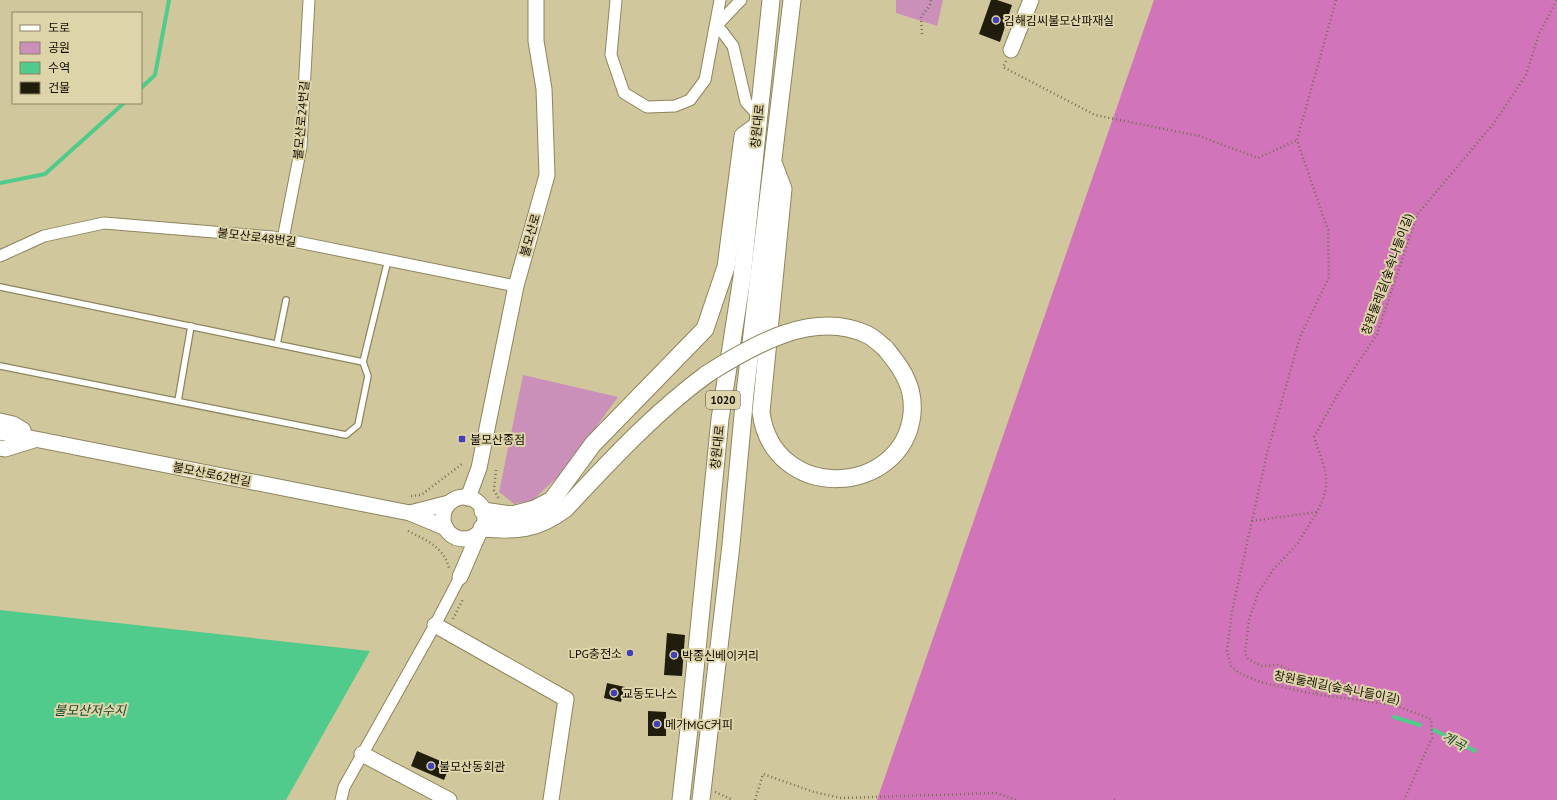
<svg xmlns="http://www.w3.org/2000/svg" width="1557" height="800" font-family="'PT Sans','Noto Sans KR',sans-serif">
  <rect width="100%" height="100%" fill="#d1c79d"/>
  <g fill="#ca90b9">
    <polygon points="896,0 943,0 937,26 896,13"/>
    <polygon points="523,375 618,397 563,472 533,500 514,504 499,492"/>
  </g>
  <polygon fill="#d174ba" points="1154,0 1557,0 1557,800 877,800"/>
  <polygon fill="#51cb8b" points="0,610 370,651 286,800 0,800"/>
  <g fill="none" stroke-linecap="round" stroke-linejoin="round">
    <g stroke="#51cb8b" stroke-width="4">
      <polyline points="141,88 155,75 169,0"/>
      <polyline points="0,183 45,174 124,103"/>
      <polyline points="1394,717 1420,725"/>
      <polyline points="1434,730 1475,751"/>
    </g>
  </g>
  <g fill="#201d0c">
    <polygon points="991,0 997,0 1012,5 1000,42 979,34"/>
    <polygon points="667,633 685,635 682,676 664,675"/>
    <polygon points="607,683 625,687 621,702 604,698"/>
    <polygon points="648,711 666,712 666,736 648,736"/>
    <polygon points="417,751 450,765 444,780 411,766"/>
  </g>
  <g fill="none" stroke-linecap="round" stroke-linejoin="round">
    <g stroke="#8d855c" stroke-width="8">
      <g id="lane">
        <polyline points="0,287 363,362"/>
        <polyline points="277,344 286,300"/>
        <polyline points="0,366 346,435 358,425 368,376 363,362 388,260"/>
        <polyline points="178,401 191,326"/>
      </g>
    </g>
    <g stroke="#8d855c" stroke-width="13">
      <g id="street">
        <polyline points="616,0 611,55 624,93 647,107 675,106 690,100 705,80 720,0"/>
        <polyline points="741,0 717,25 733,46 746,102 758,115"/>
        <polyline points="283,239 301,147 309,0"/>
        <polyline points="0,256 44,236 104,223 273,237 516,286"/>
        <polyline points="341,800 344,787 435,625 460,577"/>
      </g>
    </g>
    <g stroke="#8d855c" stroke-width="17">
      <g id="secondary">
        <polyline points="1011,50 1031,0"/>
        <polyline points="0,421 13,424 23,430"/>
        <polyline points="0,432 410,513 446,528"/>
        <polyline points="0,448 5,449 34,440"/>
        <circle cx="464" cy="518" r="21"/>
        <polyline points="468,498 479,468 516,286 547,175 544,89 536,41 536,0"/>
        <polyline points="410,513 449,503"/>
        <polyline points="460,577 479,533"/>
        <polyline points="435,625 566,699 551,800"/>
        <polyline points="362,754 449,800"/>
      </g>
    </g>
    <g stroke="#8d855c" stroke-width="19">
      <g id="primary">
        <path d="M774,165L783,189L761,412C773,504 903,497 912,414C913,402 911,389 906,379C901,367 893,358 885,348"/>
        <polyline points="483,511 512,515 535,509 552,500 593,444 705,329 726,267 743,136 757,126"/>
        <path d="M482,528C516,531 537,530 565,509C610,461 654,413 707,374"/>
        <polyline points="681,800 690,720 720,419 742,277 771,0"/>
        <polyline points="701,800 731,545 745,393 792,0"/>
      </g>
    </g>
    <g stroke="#777054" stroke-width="2.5" stroke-dasharray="1 3" stroke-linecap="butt">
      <polyline points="1336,0 1297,140 1328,230 1329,277 1300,337 1267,453 1232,611 1227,651 1231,666 1239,673 1260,682 1314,694 1394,705 1431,719 1432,738 1404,800"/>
      <polyline points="922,34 921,17 930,5 931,0"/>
      <polyline points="1006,61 1003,67 1095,115 1199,136 1258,158 1297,140"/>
      <polyline points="496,470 494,490 499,499"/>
      <polyline points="411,496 421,495 462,464"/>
      <polyline points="1317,512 1298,543 1273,570 1258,593 1249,620 1245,653 1248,659 1261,666 1279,665 1299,675 1318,694"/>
      <path d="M1252,521L1317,512C1334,480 1324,468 1314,437L1339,392L1377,334L1417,215L1494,123L1526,75L1539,34L1557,0"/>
      <path d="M408,531C426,540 444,547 449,568"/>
      <polyline points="453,619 463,599"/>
      <polyline points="715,792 733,800"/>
      <polyline points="755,800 763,774 814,792 841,798 996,793 1017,800"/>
      <polyline points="1114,800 1116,800"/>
    </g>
    <use href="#lane" stroke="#fff" stroke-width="5.5"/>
    <use href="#street" stroke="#fff" stroke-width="11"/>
    <use href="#secondary" stroke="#fff" stroke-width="15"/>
    <use href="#primary" stroke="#fff" stroke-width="17"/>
    <g stroke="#8d855c" stroke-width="19" stroke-linecap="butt">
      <path id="primary-bridge" d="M707,374C753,345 814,309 868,335C874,338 880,344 885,348"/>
    </g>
    <use href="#primary-bridge" stroke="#fff" stroke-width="17"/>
  </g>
  <g fill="#4240b6" stroke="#ded4a9" stroke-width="1.5">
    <circle cx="996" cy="20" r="4"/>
    <rect x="458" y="435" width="8" height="8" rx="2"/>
    <circle cx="630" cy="653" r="4"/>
    <circle cx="674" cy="655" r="4"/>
    <circle cx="614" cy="693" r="4"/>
    <circle cx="657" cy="724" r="4"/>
    <circle cx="431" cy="766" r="4"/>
  </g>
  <g text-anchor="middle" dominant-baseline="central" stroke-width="4" stroke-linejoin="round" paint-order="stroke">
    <rect fill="#ded4a9" stroke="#4e4933" stroke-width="1" x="706" y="391" width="34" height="18" rx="3"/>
    <g font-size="11" font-weight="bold" fill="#110d01">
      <text x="723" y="400">1020</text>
    </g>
    <g font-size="12" fill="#110d01" stroke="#ded4a9" text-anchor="start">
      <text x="1004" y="20">김해김씨불모산파재실</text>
      <text x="470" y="439">불모산종점</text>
      <text x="622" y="653" text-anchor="end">LPG충전소</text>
      <text x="682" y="655">박종신베이커리</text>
      <text x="622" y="693">교동도나스</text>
      <text x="665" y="724">메가MGC커피</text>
      <text x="439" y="766">불모산동회관</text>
    </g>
    <g font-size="12" fill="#110d01" stroke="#ded4a9">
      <text transform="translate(301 120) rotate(-85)">불모산로24번길</text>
      <text transform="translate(757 126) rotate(-84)">창원대로</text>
      <text transform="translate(530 235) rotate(-74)">불모산로</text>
      <text transform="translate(257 237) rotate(7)">불모산로48번길</text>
      <text transform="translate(1387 274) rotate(-70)">창원둘레길(숲속나들이길)</text>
      <text transform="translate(717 447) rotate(-84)">창원대로</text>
      <text transform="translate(212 474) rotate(11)">불모산로62번길</text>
      <text transform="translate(1337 687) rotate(11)">창원둘레길(숲속나들이길)</text>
    </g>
    <g font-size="13" font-style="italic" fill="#14462c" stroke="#ded4a9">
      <text x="90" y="710">불모산저수지</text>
      <text transform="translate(1454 741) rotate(28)">계곡</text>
    </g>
  </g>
  <rect x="12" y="12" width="130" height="92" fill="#ded4a9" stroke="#8c8466"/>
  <rect x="20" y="25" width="20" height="6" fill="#ffffff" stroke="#8c8466"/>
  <text x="48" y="32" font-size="12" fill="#110d01">도로</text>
  <rect x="20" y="42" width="20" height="12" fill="#ca90b9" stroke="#8c8466"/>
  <text x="48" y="52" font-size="12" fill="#110d01">공원</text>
  <rect x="20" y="62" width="20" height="12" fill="#51cb8b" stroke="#8c8466"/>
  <text x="48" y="72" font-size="12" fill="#110d01">수역</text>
  <rect x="20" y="82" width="20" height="12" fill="#201d0c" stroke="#8c8466"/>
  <text x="48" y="92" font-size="12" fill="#110d01">건물</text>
</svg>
